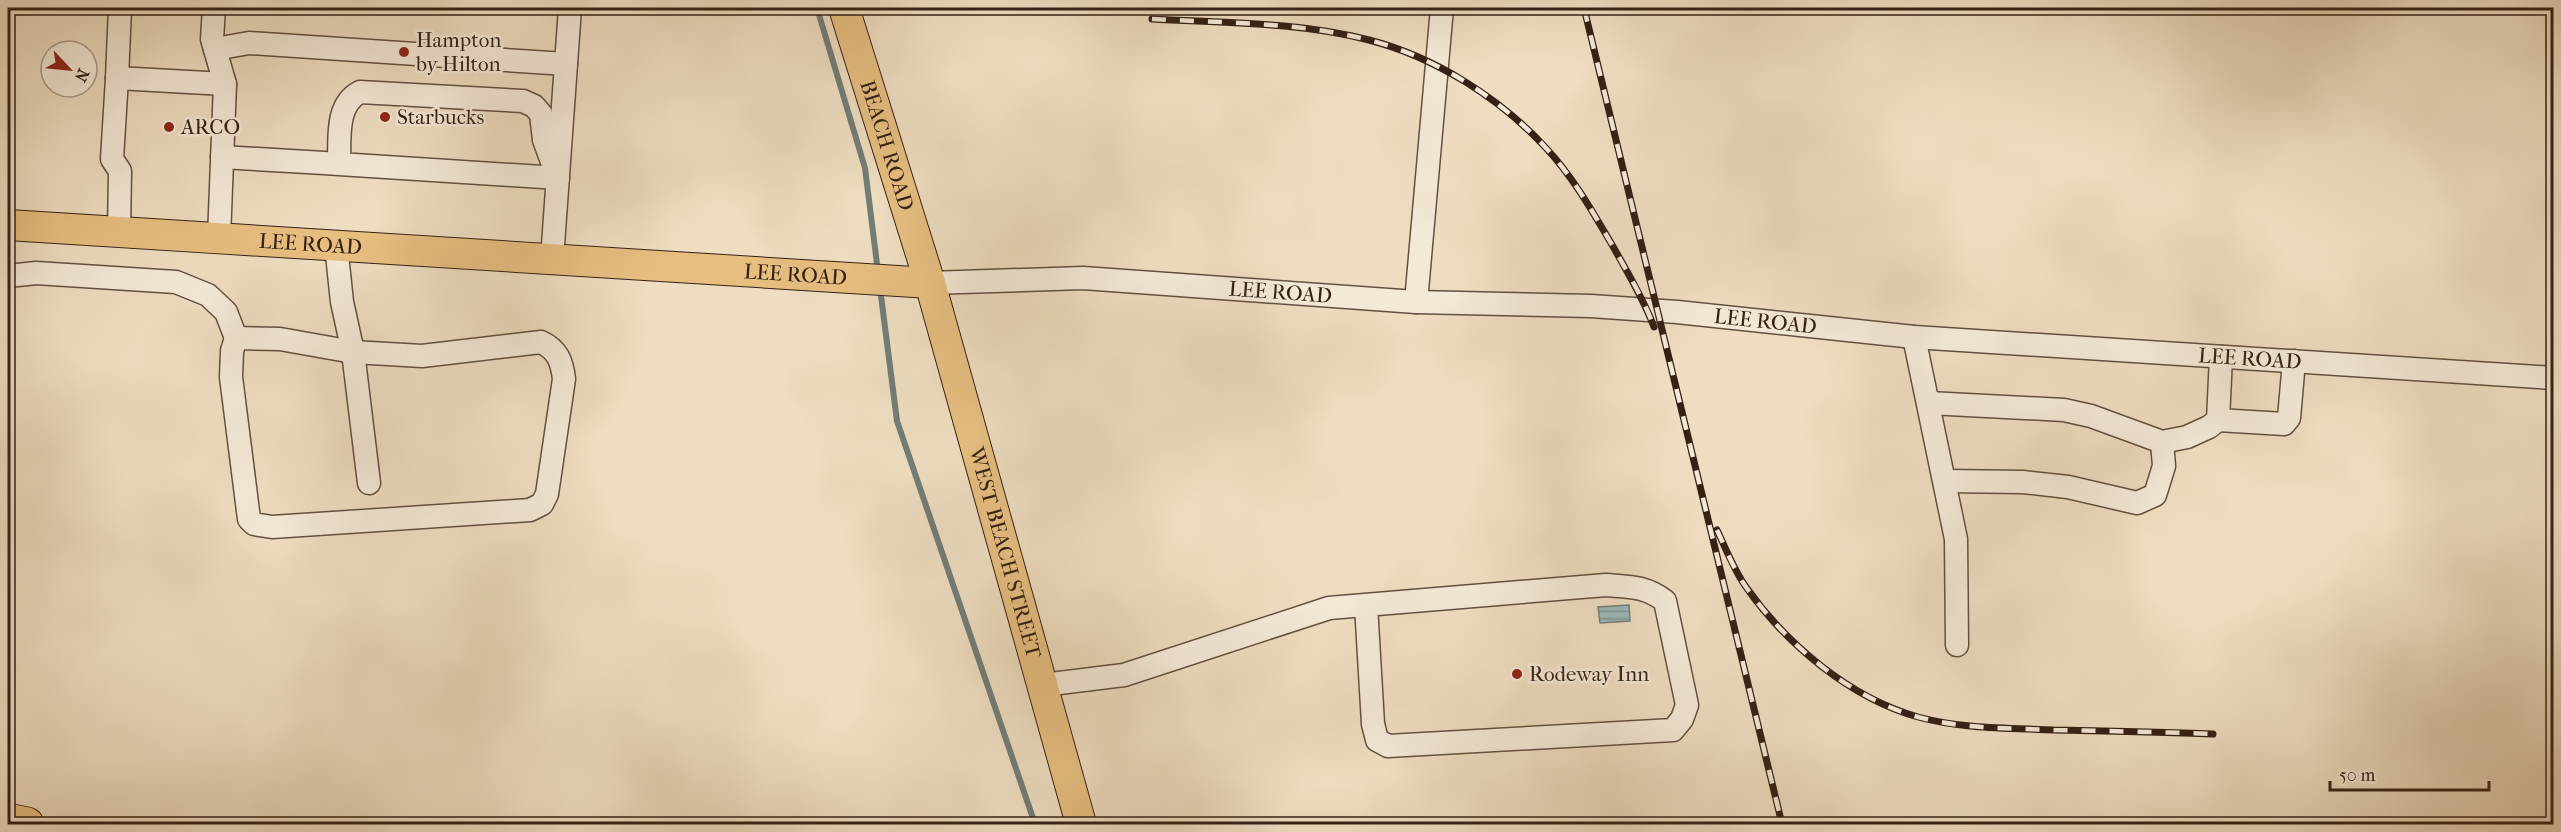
<svg xmlns="http://www.w3.org/2000/svg" width="2561" height="832" font-family="'IM FELL French Canon',serif">
  <defs>
    <pattern id="water-rules" width="6" height="5" patternUnits="userSpaceOnUse" patternTransform="scale(1.5)"><rect width="6" height="5" fill="#9bbaba"/><path d="M0 2.5h6" fill="none" stroke="#7f9796"/></pattern>
  </defs>
  <rect width="100%" height="100%" fill="#eeddc1"/>
  <filter id="stains"><feTurbulence type="fractalNoise" baseFrequency=".00333" numOctaves="4"/><feColorMatrix values="0 0 0 0 .2 0 0 0 0 .09 0 0 0 0 .02 0 0 0 .5 -.17"/></filter>
  <radialGradient id="worn" r=".72"><stop offset=".6" stop-color="#630" stop-opacity="0"/><stop offset="1" stop-color="#630" stop-opacity=".3"/></radialGradient>
  <polygon fill="url(#water-rules)" stroke="#727d78" stroke-width="1.5" points="1629,605 1630,621 1600,623 1598,607"/>
  <g fill="none" stroke-linecap="round" stroke-linejoin="round">
    <g stroke="#727d78" stroke-width="6">
      <polyline points="817,8 865,168 878,272"/>
      <polyline points="880,288 897,421 1035,824"/>
    </g>
    <g stroke="#635040" stroke-width="25">
      <g id="minor">
        <polyline points="214,8 212,39 225,84 219,238"/>
        <polyline points="215,49 249,43 566,64"/>
        <polyline points="117,78 120,8"/>
        <path d="M222,157L324,163L339,164L558,178L544,140L541,114L534,106L523,101L360,92C335,105 340,139 339,164"/>
        <polyline points="119,232 120,171 112,159 117,78 225,84"/>
        <polyline points="336,245 342,302 353,352 369,483"/>
        <polyline points="552,259 570,8"/>
        <polyline points="8,276 36,273 176,282 208,295 226,312 236,338"/>
        <path id="s1" d="M930,283L1083,278L1416,302L1591,306L1677,312L1914,337L2554,378"/>
        <polyline points="1416,302 1442,8"/>
        <polyline points="1914,337 1956,539 1957,645"/>
        <path d="M236,338L280,339L353,352L422,356L541,342C558,350 562,362 564,379L547,494L542,504L530,510L272,527L254,524L249,519L231,377L232,351Z"/>
        <polyline points="1929,403 2064,410 2091,416 2162,442 2187,437 2209,427 2218,420 2221,357"/>
        <polyline points="2218,420 2284,424 2289,418 2294,361"/>
        <polyline points="1945,481 2023,482 2068,487 2137,503 2155,495 2164,466 2162,442"/>
        <path d="M1043,685L1124,675L1329,608L1606,585C1630,587 1645,586 1665,601L1687,705L1682,719L1673,730L1388,746L1377,740L1373,724L1366,605"/>
      </g>
    </g>
    <g stroke="#352115" stroke-width="32">
      <g id="major">
        <path id="s2" d="M844,8L930,283L1081,824"/>
        <path id="s3" d="M8,225L930,283"/>
      </g>
    </g>
    <g stroke="#352115" stroke-width="35">
      <polyline id="highway" points="8,820 27,824"/>
    </g>
    <use href="#minor" stroke="#f4e9d7" stroke-width="22"/>
    <use href="#major" stroke="#e7be80" stroke-width="30"/>
    <use href="#highway" stroke="#e7be80" stroke-width="33"/>
    <g stroke="#352115" stroke-width="7">
      <g id="rail">
        <polyline points="1584,8 1782,824"/>
        <path d="M1152,19C1224,23 1299,22 1369,40C1435,57 1500,98 1546,148C1574,178 1594,214 1615,250C1629,275 1644,300 1654,327"/>
        <path d="M1717,530C1726,549 1734,570 1746,587C1786,644 1850,698 1918,717C1962,729 2008,728 2054,730C2107,731 2160,732 2213,734"/>
      </g>
    </g>
    <use href="#rail" stroke="#f4e9d7" stroke-width="4.5" stroke-dasharray="14" stroke-linecap="butt"/>
  </g>
  <g fill="#8f2418" stroke="#f4e9d7" stroke-width="2">
    <circle cx="404" cy="52" r="6"/>
    <circle cx="385" cy="117" r="6"/>
    <circle cx="169" cy="127" r="6"/>
    <circle cx="1517" cy="674" r="6"/>
  </g>
  <g text-anchor="middle" dominant-baseline="central" stroke-width="5" stroke-linejoin="round" paint-order="stroke">
    <g font-size="21" fill="#352115" stroke="#f4e9d7" text-anchor="start">
      <text x="416" y="40">Hampton<tspan x="416" dy="24">by Hilton</tspan></text>
      <text x="397" y="117">Starbucks</text>
      <text x="181" y="127">ARCO</text>
      <text x="1529" y="674">Rodeway Inn</text>
    </g>
    <g font-size="21" fill="#352115" stroke="#f4e9d7">
      <text stroke="none"><textPath href="#s2" startOffset="144">BEACH ROAD</textPath></text>
      <text stroke="none"><textPath href="#s3" startOffset="303">LEE ROAD</textPath></text>
      <text stroke="none"><textPath href="#s3" startOffset="789">LEE ROAD</textPath></text>
      <text stroke="none"><textPath href="#s1" startOffset="351">LEE ROAD</textPath></text>
      <text stroke="none"><textPath href="#s1" startOffset="837">LEE ROAD</textPath></text>
      <text stroke="none"><textPath href="#s1" startOffset="1323">LEE ROAD</textPath></text>
      <text stroke="none"><textPath href="#s2" startOffset="568">WEST BEACH STREET</textPath></text>
    </g>
  </g>
  <rect width="2561" height="832" fill="none" stroke="#eeddc1" stroke-width="30"/>
  <rect x="9" y="9" width="2543" height="814" fill="none" stroke="#352115" stroke-width="3"/>
  <rect x="15" y="15" width="2531" height="802" fill="none" stroke="#352115" stroke-width="1.5"/>
  <g transform="translate(69 69) rotate(116)"><circle r="28" fill="#f4e9d7" stroke="#a89989" stroke-width="1.5"/>
  <path d="M0-4.5L10 22L0 15L-10 22Z" fill="#8f2418"/>
  <text y="-9" font-size="16" font-weight="bold" text-anchor="middle" fill="#352115">N</text>
  </g>
  <path d="M2330 781v9h159v-9" fill="none" stroke="#352115" stroke-width="3"/>
  <text x="2339" y="781" font-size="18" fill="#352115" stroke="#f4e9d7" stroke-width="4.5" paint-order="stroke">50 m</text>
  <rect width="100%" height="100%" filter="url(#stains)"/>
  <rect width="100%" height="100%" fill="url(#worn)"/>
</svg>
